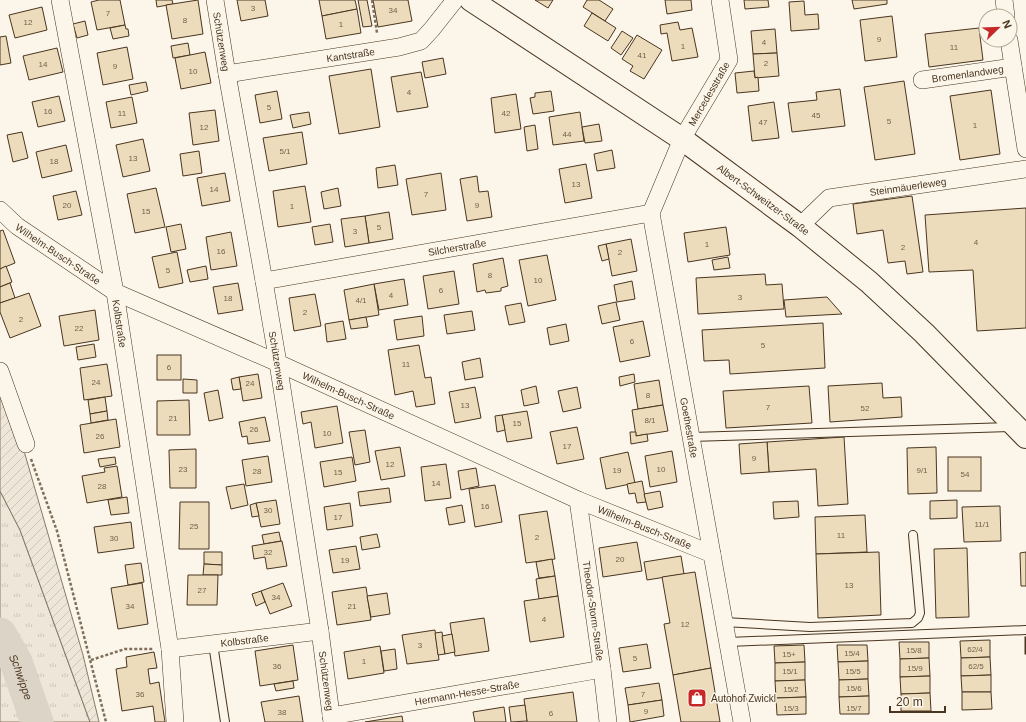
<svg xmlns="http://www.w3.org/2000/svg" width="1026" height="722" font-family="Helvetica,sans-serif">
  <defs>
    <pattern id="grass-tufts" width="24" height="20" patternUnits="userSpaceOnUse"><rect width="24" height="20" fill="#ede6d9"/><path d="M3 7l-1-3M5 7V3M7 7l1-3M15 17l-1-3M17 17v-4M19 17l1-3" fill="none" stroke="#cdc6ba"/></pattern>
    <pattern id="garden-furrows" width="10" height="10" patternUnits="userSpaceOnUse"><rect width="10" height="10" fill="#ede6d9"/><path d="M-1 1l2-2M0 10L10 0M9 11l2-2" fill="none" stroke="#cdc6ba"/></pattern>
  </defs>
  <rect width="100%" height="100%" fill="#fbf6e9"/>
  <polygon fill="url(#grass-tufts)" stroke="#887966" points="0,491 20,530 90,722 0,722"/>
  <polygon fill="url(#garden-furrows)" stroke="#887966" points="0,394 22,444 83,655 99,722 90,722 20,530 0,491"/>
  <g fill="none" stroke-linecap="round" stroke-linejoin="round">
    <path stroke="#dcd4c6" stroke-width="33" id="s1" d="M0,634L16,662L37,722"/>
  </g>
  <g fill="#ecdcbc" stroke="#4a3520">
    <polygon points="99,0 120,0 125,25 97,30 91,2"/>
    <polygon points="156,0 172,0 173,4 157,7"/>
    <polygon points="198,0 203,34 172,39 166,5"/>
    <polygon points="237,0 265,0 268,16 241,21"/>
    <polygon points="319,0 355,0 357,9 322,16"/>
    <polygon points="358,0 367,0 372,26 363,27"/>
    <polygon points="373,0 408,0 412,21 378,27"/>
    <polygon points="535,0 553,0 548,8"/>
    <polygon points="587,0 599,0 613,9 605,21 583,7"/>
    <polygon points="665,0 691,0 692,10 667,14"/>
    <polygon points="744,0 768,0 769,7 745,9"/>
    <polygon points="852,0 887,0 887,4 854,9"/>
    <polygon points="804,1 805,15 818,14 819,29 791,31 789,2"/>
    <polygon points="42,7 47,30 15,38 9,15"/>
    <polygon points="357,9 361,33 326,39 322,16"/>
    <polygon points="592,13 616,28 608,41 584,26"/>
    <polygon points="892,16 897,57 865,61 860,20"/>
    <polygon points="85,21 88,35 77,38 73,24"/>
    <polygon points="678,22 680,30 692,28 698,57 672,61 667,33 661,34 660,25"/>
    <polygon points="125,25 126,29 128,29 129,36 113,39 110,28"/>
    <polygon points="979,28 983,60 929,67 925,34"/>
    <polygon points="775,29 777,53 753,54 751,31"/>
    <polygon points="622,31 633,38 621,55 611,48"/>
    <polygon points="637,35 662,50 644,79 630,71 633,66 622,59"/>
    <polygon points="6,36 11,63 0,65 0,37"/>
    <polygon points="188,43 190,55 173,58 171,46"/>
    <polygon points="127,47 133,79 103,85 97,53"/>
    <polygon points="57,48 63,72 29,80 23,56"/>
    <polygon points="205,52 211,83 181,89 175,58"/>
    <polygon points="777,53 779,76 755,78 753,54"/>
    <polygon points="443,58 446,74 425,78 422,62"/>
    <polygon points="371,69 380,127 339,134 329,76"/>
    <polygon points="754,71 755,78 758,77 759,91 737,93 735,73"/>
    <polygon points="421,72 428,107 397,112 391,77"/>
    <polygon points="904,81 915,154 875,160 864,87"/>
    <polygon points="146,82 148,91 131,95 129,85"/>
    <polygon points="840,89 845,126 792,132 788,103 817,100 816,92"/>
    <polygon points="991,90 1000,154 960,160 950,96"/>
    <polygon points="277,91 282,119 260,123 255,95"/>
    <polygon points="551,91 554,111 533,114 530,98 535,97 535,93"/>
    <polygon points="516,94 521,129 495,133 491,98"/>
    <polygon points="59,96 65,121 38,127 32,102"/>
    <polygon points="132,97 137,123 111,128 106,102"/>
    <polygon points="774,102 779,138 752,141 748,106"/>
    <polygon points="215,110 219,141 193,145 189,113"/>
    <polygon points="309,112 311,124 293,128 290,115"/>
    <polygon points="580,112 584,141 553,145 549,117"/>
    <polygon points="599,124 602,141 585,143 582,127"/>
    <polygon points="535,125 538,149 527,151 524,127"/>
    <polygon points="22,132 28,158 13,162 7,135"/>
    <polygon points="302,132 307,164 269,171 263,138"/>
    <polygon points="143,139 150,171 123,177 116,145"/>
    <polygon points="66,145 72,171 42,178 36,152"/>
    <polygon points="612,150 615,168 597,171 594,154"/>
    <polygon points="199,151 202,173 183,176 180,154"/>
    <polygon points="586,164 592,198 565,203 559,169"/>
    <polygon points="395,165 398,185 378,188 376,168"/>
    <polygon points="225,173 230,201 202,206 197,178"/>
    <polygon points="441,173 446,210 412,215 406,179"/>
    <polygon points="477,176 479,192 488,191 492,217 467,221 460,179"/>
    <polygon points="305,186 311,222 278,227 273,191"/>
    <polygon points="156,188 165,227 135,233 127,194"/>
    <polygon points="338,188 341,206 324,209 321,192"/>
    <polygon points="76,191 82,215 58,220 53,196"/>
    <polygon points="912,196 923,272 907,274 905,261 888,263 883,230 857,234 853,204"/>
    <polygon points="1026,208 1026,328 977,331 973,270 929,272 925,215"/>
    <polygon points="389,212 393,239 369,243 365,216"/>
    <polygon points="365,216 369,243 345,247 341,219"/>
    <polygon points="181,224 186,249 171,252 166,227"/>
    <polygon points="330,224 333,242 315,245 312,227"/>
    <polygon points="726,227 730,255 688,262 684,233"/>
    <polygon points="3,230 15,263 0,269 0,231"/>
    <polygon points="231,232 237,266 211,270 206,237"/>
    <polygon points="631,239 637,271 612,276 606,244"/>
    <polygon points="606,244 609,259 602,261 598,246"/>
    <polygon points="177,252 183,283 159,288 152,257"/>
    <polygon points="547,255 556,300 528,306 519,260"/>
    <polygon points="728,257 730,268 714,270 712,260"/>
    <polygon points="503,258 508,286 501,288 501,291 486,293 485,290 477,292 473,264"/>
    <polygon points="6,266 12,282 0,287 0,269"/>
    <polygon points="206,266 208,279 190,282 187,270"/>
    <polygon points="454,271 459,304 428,309 423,276"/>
    <polygon points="765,274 766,285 782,284 784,309 698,314 696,278"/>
    <polygon points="404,279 408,305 379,310 374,284"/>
    <polygon points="632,281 635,299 617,302 614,285"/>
    <polygon points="10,283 15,298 0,303 0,287"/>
    <polygon points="238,283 243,310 218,314 213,287"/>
    <polygon points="374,284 379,315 349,320 344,290"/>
    <polygon points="29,293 41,326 10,338 0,312 0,303"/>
    <polygon points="315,294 321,326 294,331 289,298"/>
    <polygon points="827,297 842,314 786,317 784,300"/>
    <polygon points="616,302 620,320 602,324 598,306"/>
    <polygon points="521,303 525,322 509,325 505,306"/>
    <polygon points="95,310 99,340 64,346 59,316"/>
    <polygon points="472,311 475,330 447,334 444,315"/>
    <polygon points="422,316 424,336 397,340 394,320"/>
    <polygon points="366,317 368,327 351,329 349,320"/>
    <polygon points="343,321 346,339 327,342 325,324"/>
    <polygon points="643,321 650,356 620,362 613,327"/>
    <polygon points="823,323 825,368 730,374 729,360 704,361 702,330"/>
    <polygon points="566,324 569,341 550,345 547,328"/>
    <polygon points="94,344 96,357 78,360 76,347"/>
    <polygon points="419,345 425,378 431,377 435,404 416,407 413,391 395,395 388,350"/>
    <rect x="157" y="355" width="24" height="25"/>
    <polygon points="480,358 483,377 465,380 462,362"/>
    <polygon points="107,364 112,396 84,400 80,368"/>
    <polygon points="258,374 262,398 243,401 239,377"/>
    <polygon points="634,374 635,382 620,386 619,377"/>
    <polygon points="239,377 241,389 233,390 231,379"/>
    <polygon points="183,379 197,380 197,393 183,393"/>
    <polygon points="659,380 663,405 638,409 634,384"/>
    <polygon points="882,383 883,398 901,397 902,417 830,422 828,386"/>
    <polygon points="536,386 539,403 524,406 521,390"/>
    <polygon points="809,386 812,423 726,428 723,391"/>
    <polygon points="475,387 481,418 455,423 449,392"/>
    <polygon points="577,387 581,408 563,412 558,391"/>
    <polygon points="218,390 223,418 209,421 204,393"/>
    <polygon points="105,397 107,411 90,414 88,400"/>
    <polygon points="189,400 190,435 157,435 157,401"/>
    <polygon points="663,405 668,431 636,436 632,410"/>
    <polygon points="337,406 343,443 315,448 311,422 303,424 301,412"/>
    <polygon points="107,411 108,420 91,423 90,414"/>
    <polygon points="527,411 532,438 507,442 502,415"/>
    <polygon points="502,415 505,430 497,432 495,416"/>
    <polygon points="265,417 270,441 248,444 247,436 242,437 239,422"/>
    <polygon points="116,419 120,447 84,453 80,425"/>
    <polygon points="577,427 584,459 557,464 550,432"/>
    <polygon points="365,430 370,462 355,465 349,432"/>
    <polygon points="630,432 636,432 636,436 647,434 648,441 631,444"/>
    <polygon points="844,437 848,504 818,506 816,469 769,472 767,442"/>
    <polygon points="767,442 769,472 741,474 739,444"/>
    <polygon points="400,447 405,476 381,480 375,451"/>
    <polygon points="936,447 937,493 908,494 907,448"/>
    <polygon points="196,449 196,488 170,488 169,450"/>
    <polygon points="672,451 677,482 650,487 645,456"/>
    <polygon points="628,452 635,483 606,489 600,458"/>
    <polygon points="268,456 272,482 246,486 242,460"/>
    <polygon points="115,457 116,464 100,467 98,459"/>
    <polygon points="352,457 356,481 324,487 320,462"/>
    <rect x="948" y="457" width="33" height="34"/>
    <polygon points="446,464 451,498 425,501 421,467"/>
    <polygon points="117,466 122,497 87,503 82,476 105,472 104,468"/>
    <polygon points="476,468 479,486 461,490 458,471"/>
    <polygon points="642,481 646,502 637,503 635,493 629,494 627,484"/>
    <polygon points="244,484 248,505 231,509 226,487"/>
    <polygon points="495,485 502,522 475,527 469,489"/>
    <polygon points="389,488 391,502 360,506 358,492"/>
    <polygon points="660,491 663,507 648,510 644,494"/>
    <polygon points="127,497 129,513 111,515 108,500"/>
    <polygon points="276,500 280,524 261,527 256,503"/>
    <polygon points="957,500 957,518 930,519 930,501"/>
    <polygon points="798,501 799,517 774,519 773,502"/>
    <polygon points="180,502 209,502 209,549 179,549"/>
    <polygon points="256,503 259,516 252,517 250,505"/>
    <polygon points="350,503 353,526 327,530 324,507"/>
    <polygon points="462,505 465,522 449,525 446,508"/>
    <polygon points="1000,506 1001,541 964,542 962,507"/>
    <polygon points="547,511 555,559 526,563 519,515"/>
    <polygon points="865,515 867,552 816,554 815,517"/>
    <polygon points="131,522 134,548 98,553 94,527"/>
    <polygon points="279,532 281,541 264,544 262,535"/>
    <polygon points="377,534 380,547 362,550 360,537"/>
    <polygon points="282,541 287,566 267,569 265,557 254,559 252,546"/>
    <polygon points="637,542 642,571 603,577 599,548"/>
    <polygon points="356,546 360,569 333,573 329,550"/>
    <polygon points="967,548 969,617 936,618 934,549"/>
    <polygon points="204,552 222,552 222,565 204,564"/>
    <polygon points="879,552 881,615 818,618 816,554"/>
    <polygon points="1026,552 1026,586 1021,586 1020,553"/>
    <polygon points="681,556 684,574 647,580 644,562"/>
    <polygon points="552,559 555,576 539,578 536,562"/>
    <polygon points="141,563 144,582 128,585 125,565"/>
    <polygon points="204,564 222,565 222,575 203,575"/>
    <polygon points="695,572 711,668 673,675 664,624 670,623 662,577"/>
    <polygon points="188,575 218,575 217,605 187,605"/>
    <polygon points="555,576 558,596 539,599 536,579"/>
    <polygon points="142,583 148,624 118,629 111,588"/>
    <polygon points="283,583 292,606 270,614 261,591"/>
    <polygon points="366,587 371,620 337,625 332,592"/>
    <polygon points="261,591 265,602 256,606 252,594"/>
    <polygon points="387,593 390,614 371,617 367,596"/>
    <polygon points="558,596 564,637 530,642 524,601"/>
    <polygon points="484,618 489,651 455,656 450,623"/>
    <polygon points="435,630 439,660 407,664 402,635"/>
    <polygon points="442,632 445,654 438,655 435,633"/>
    <polygon points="452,634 455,652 445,654 442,636"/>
    <rect x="1025" y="637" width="1" height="17"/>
    <polygon points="990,640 990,657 961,658 960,641"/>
    <polygon points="899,642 929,642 929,658 900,659"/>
    <polygon points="647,644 651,668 623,672 619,648"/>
    <polygon points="293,645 298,680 260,686 255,651"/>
    <polygon points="804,645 805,662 775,663 774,646"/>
    <polygon points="837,645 867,645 868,661 838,662"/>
    <polygon points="380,646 384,673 348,679 344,652"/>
    <polygon points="395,649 397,669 384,671 381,651"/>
    <polygon points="154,652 157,668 148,669 150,684 159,682 165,722 155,722 153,706 122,711 116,669 127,667 126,657"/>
    <polygon points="990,657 991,675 961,676 961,658"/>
    <polygon points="929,658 930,676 900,677 900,659"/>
    <polygon points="868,661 868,679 839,680 838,662"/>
    <polygon points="805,662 805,680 775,681 775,663"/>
    <polygon points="711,668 720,722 681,722 673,675"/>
    <polygon points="991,675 991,692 962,692 961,676"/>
    <polygon points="930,676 930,693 901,694 900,677"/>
    <polygon points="868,679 869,696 839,697 839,680"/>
    <polygon points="805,680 806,697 776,698 775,681"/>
    <polygon points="293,681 294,688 276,691 274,684"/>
    <polygon points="659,683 662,700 628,705 625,688"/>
    <polygon points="573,692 577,722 527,722 524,699"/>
    <polygon points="962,692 991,692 992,709 962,710"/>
    <polygon points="930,693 931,711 901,711 901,694"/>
    <polygon points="299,696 303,722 265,722 261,702"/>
    <polygon points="869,696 869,714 840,714 839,697"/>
    <polygon points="806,697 806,714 777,715 776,698"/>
    <polygon points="662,700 664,716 630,722 628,705"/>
    <polygon points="525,705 527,721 511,722 509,707"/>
    <polygon points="504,707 506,722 475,722 473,712"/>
    <polygon points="402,716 403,722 365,722"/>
  </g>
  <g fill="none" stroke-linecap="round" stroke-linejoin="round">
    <g stroke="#4a3520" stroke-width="10">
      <g id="lane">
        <polyline points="691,437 1010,427"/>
        <polyline points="724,622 810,627 912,623 918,618 920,613 913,535"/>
        <polyline points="728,642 1026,630"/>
        <polyline points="213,644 225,722"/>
      </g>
    </g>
    <g stroke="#4a3520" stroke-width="18">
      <g id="street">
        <path id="s2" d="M60,0L115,292L170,649L175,722"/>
        <path id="s3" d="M215,0L227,74L264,281L278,363L320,631L332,722"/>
        <path id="s4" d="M720,0L729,60L682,139L651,213L742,722"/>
        <polyline points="1004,0 1006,16"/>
        <polyline points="1009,40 1026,149"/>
        <path id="s5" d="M227,74L399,47L421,41L432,29L455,0"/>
        <path id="s6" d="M922,80L1013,67"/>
        <path id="s7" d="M0,210L17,226L115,292L278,363L578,500L712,554"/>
        <path id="s8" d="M800,226L829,198L1026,169"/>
        <path id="s9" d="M264,281L651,213"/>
        <polyline points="0,371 26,444"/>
        <path id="s10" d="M578,500L602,669L608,722"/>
        <path id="s11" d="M170,649L320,631"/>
        <path id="s12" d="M331,716L602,669"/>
      </g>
    </g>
    <g stroke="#4a3520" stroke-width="24">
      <g id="secondary">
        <path id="s13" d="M471,0L682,139L800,226L869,282L924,333L1026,437"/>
      </g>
    </g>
    <g stroke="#7f6f5c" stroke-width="2.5" stroke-dasharray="3 2" stroke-linecap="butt">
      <polyline points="372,0 377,33"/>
      <polyline points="31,459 57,531 106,722"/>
      <polyline points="91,660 125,649 153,649"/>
    </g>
    <use href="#lane" stroke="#fbf6e9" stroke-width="8"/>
    <use href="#street" stroke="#fbf6e9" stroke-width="17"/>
    <use href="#secondary" stroke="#fbf6e9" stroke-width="22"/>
  </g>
  <defs>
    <g id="shop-square" transform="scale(1)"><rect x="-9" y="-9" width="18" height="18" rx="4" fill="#c62828" stroke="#fbf6e9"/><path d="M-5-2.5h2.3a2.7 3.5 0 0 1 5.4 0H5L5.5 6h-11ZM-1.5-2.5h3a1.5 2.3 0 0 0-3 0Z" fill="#fff"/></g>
  </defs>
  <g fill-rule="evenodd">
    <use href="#shop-square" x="697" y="698"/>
  </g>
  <g text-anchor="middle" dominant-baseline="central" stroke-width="3" stroke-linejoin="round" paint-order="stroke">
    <g font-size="8" fill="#725f47">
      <text x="253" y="8">3</text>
      <text x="393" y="10">34</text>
      <text x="108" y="13">7</text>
      <text x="185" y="20">8</text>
      <text x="28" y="22">12</text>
      <text x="341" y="24">1</text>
      <text x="879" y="39">9</text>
      <text x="764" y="42">4</text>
      <text x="683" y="46">1</text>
      <text x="954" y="47">11</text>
      <text x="642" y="55">41</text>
      <text x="766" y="63">2</text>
      <text x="43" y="64">14</text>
      <text x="115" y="66">9</text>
      <text x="193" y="71">10</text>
      <text x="409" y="92">4</text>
      <text x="269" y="107">5</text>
      <text x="48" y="111">16</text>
      <text x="122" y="113">11</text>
      <text x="506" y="113">42</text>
      <text x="816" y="115">45</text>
      <text x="889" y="121">5</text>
      <text x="763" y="122">47</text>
      <text x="975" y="125">1</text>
      <text x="204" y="127">12</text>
      <text x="567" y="134">44</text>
      <text x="285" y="151">5/1</text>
      <text x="133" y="158">13</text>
      <text x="54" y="161">18</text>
      <text x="576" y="184">13</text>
      <text x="214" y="189">14</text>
      <text x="426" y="194">7</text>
      <text x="67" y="205">20</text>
      <text x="477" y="205">9</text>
      <text x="292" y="206">1</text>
      <text x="146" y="211">15</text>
      <text x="379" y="227">5</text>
      <text x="355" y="231">3</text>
      <text x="976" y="242">4</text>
      <text x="707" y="244">1</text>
      <text x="903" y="247">2</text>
      <text x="221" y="251">16</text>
      <text x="620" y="252">2</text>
      <text x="168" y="270">5</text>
      <text x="490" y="275">8</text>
      <text x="538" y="280">10</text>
      <text x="441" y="290">6</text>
      <text x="391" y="295">4</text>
      <text x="740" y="297">3</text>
      <text x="228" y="298">18</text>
      <text x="361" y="300">4/1</text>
      <text x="305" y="312">2</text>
      <text x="21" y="319">2</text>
      <text x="79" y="328">22</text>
      <text x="632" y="341">6</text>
      <text x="763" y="345">5</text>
      <text x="406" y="364">11</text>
      <text x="169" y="367">6</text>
      <text x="96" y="382">24</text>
      <text x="250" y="383">24</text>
      <text x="648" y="395">8</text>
      <text x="465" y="405">13</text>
      <text x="768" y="407">7</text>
      <text x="865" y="408">52</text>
      <text x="173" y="418">21</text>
      <text x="650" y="420">8/1</text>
      <text x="517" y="423">15</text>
      <text x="254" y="429">26</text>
      <text x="327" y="433">10</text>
      <text x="100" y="436">26</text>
      <text x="567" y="446">17</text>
      <text x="754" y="458">9</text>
      <text x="390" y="464">12</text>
      <text x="183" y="469">23</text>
      <text x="661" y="469">10</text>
      <text x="617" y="470">19</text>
      <text x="922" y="470">9/1</text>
      <text x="257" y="471">28</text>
      <text x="338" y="472">15</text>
      <text x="965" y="474">54</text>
      <text x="436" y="483">14</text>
      <text x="102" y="486">28</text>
      <text x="485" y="506">16</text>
      <text x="268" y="510">30</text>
      <text x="338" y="517">17</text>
      <text x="982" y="524">11/1</text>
      <text x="194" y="526">25</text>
      <text x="841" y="535">11</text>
      <text x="537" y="537">2</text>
      <text x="114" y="538">30</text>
      <text x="268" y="552">32</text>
      <text x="620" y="559">20</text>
      <text x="345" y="560">19</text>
      <text x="849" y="585">13</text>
      <text x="202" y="590">27</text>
      <text x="276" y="597">34</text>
      <text x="130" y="606">34</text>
      <text x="352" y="606">21</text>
      <text x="544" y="619">4</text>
      <text x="685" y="624">12</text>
      <text x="420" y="645">3</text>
      <text x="975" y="649">62/4</text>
      <text x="914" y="650">15/8</text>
      <text x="852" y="653">15/4</text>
      <text x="789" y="654">15+</text>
      <text x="635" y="658">5</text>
      <text x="364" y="661">1</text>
      <text x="277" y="666">36</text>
      <text x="976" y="666">62/5</text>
      <text x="915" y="668">15/9</text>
      <text x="790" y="671">15/1</text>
      <text x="853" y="671">15/5</text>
      <text x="854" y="688">15/6</text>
      <text x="791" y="689">15/2</text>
      <text x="140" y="694">36</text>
      <text x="643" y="694">7</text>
      <text x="791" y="708">15/3</text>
      <text x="854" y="708">15/7</text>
      <text x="646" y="711">9</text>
      <text x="282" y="712">38</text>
      <text x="551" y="713">6</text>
    </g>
    <g font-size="10" fill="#4a3520" stroke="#fbf6e9">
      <text stroke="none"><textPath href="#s3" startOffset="42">Schützenweg</textPath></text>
      <text stroke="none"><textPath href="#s5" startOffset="125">Kantstraße</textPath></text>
      <text stroke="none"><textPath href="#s6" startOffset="46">Bromenlandweg</textPath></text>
      <text transform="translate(709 94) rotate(-60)">Mercedesstraße</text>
      <text stroke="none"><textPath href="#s8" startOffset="120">Steinmäuerleweg</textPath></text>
      <text stroke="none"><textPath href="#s13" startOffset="354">Albert-Schweitzer-Straße</textPath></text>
      <text stroke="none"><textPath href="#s9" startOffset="196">Silcherstraße</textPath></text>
      <text stroke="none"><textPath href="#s7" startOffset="73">Wilhelm-Busch-Straße</textPath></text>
      <text stroke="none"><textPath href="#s2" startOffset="329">Kolbstraße</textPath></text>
      <text stroke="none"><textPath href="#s3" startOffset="366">Schützenweg</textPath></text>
      <text stroke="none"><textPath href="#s7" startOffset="397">Wilhelm-Busch-Straße</textPath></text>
      <text stroke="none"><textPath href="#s4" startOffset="451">Goethestraße</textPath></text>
      <text stroke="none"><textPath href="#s7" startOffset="721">Wilhelm-Busch-Straße</textPath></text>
      <text stroke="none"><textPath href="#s10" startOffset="112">Theodor-Storm-Straße</textPath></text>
      <text stroke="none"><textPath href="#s11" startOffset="75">Kolbstraße</textPath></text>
      <text stroke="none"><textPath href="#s3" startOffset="690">Schützenweg</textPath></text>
      <text stroke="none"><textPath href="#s12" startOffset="138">Hermann-Hesse-Straße</textPath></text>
    </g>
    <g font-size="10" fill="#4a3520" stroke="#fbf6e9" text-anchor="start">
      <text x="711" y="698">Autohof Zwickl</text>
    </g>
    <g font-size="11" font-style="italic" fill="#4a3520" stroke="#fbf6e9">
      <text stroke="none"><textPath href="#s1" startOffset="48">Schwippe</textPath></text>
    </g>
  </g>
  <g transform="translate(998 28) rotate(67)"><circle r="19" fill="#fbf6e9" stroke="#b4a999"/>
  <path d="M0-3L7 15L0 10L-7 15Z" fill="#c62828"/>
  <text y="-6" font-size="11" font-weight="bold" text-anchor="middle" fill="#4a3520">N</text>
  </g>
  <path d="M890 706v6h55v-6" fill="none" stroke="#4a3520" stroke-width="2"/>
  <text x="896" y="706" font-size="12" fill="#4a3520" stroke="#fbf6e9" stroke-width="3" paint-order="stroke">20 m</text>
</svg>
